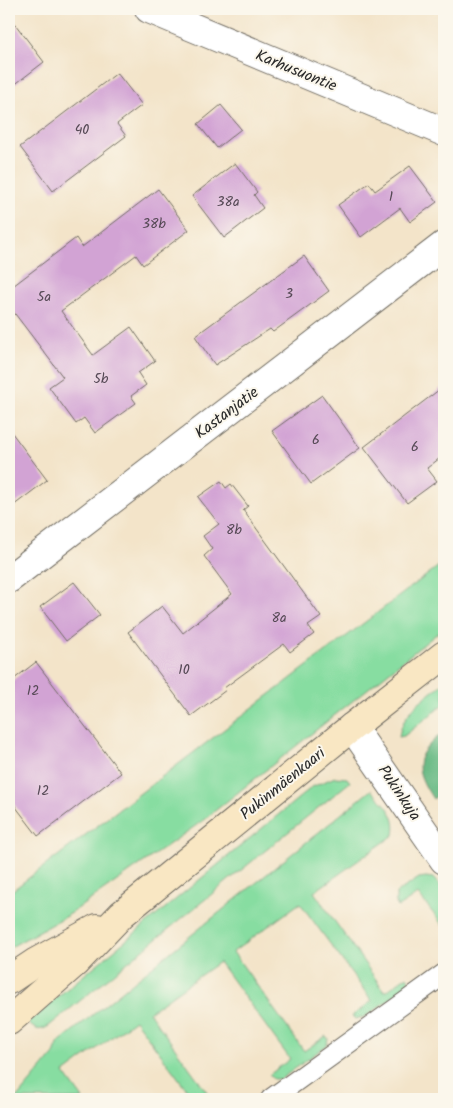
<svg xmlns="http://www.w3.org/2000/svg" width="453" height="1108" font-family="Kalam,sans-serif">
  <rect width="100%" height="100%" fill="#fbf7ec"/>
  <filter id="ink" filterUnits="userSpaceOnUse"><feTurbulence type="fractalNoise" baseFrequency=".02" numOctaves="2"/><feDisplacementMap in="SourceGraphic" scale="10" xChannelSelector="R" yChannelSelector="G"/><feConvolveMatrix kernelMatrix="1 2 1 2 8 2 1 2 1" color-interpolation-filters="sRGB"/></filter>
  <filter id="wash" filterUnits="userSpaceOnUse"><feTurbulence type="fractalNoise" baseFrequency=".0096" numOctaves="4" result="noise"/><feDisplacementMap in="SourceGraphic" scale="20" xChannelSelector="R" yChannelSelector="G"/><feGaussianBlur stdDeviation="1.12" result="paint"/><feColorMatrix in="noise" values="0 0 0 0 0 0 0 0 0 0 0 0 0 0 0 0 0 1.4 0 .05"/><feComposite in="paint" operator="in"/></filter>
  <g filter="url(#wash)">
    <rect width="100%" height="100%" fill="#f3e4c9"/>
    <g fill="#87dda1" stroke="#598466">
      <polygon points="444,562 444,628 201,822 70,914 9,948 9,893"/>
      <path d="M444,683V704L404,736L399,737C402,712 426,696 444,683Z"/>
      <path d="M335,777L347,778L350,782L49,1026C39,1032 35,1030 27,1022L312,787Z"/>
      <path d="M371,790C385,804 398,815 394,835L314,892L385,992L407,976L409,980L407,987L365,1017L355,1019L352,1016L372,1001L300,903L233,952L304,1051L326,1036L328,1038L327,1045L281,1079H273L269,1075L290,1059L219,962L149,1012L212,1099H194L135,1020L64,1073L83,1099H16L54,1054L59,1042Z"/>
      <polygon points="426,877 433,878 444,890 444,927 418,894 398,907 396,903 396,893 419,878"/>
    </g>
    <path fill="#6dbc87" stroke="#4c7459" d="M444,732V791L433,799C412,767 414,755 444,732Z"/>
    <g id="blocks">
      <g fill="#d2a3d4">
        <polygon points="9,16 44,62 9,89"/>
        <polygon points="117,73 142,105 117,124 126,136 53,191 20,147"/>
        <polygon points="221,105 241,129 217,148 198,124"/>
        <polygon points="235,163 257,192 254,195 263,208 224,238 192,196"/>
        <polygon points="410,166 437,202 410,222 400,208 361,237 338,205 369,183 375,191"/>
        <polygon points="158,189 189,230 143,265 136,255 61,311 93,355 131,327 155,361 138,373 146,385 131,396 136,403 95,433 84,418 76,424 49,387 63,377 9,306 9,289 76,238 82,247"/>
        <polygon points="304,256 329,291 273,332 270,329 215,365 195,336"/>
        <polygon points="444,386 444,455 427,468 437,481 407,503 364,447"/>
        <polygon points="322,395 360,448 311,484 272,431"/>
        <polygon points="9,429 47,480 9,509"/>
        <polygon points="221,481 226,488 231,484 248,506 243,510 321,617 308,626 314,634 290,652 284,644 224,688 226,690 191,716 128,632 162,606 183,633 232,594 204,556 212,549 203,536 219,524 198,497"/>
        <polygon points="74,582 100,615 66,641 40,607"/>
        <polygon points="36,662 121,773 38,836 9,798 9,683"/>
      </g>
    </g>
  </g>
  <g filter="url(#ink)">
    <use href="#blocks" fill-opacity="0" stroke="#716c62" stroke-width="1"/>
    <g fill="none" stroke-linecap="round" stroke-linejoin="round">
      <g stroke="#716c62" stroke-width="22">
        <polyline id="service" points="271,1099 444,974"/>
      </g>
      <g stroke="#716c62" stroke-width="30">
        <g id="minor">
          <polyline points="9,579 444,245"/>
          <polyline points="352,727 444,860"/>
        </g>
      </g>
      <g stroke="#716c62" stroke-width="30">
        <polyline id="tertiary" points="149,9 444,132"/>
      </g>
      <g stroke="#716c62" stroke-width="30">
        <g id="secondary">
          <polyline points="9,980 36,962 97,928"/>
          <polyline points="9,1021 75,963 122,914 352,727 444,655"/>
        </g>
      </g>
      <use href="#service" stroke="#fff" stroke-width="20"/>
      <use href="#minor" stroke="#fff" stroke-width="28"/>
      <use href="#tertiary" stroke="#fff" stroke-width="28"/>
      <use href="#secondary" stroke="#f9e7c3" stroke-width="28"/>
    </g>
  </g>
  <g text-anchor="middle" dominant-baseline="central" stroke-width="4" stroke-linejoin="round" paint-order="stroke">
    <g font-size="14" fill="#554955">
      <text x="82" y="130">40</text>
      <text x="391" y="197">1</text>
      <text x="228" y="202">38a</text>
      <text x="154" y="224">38b</text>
      <text x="289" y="294">3</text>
      <text x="44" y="297">5a</text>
      <text x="101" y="379">5b</text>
      <text x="316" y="440">6</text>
      <text x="415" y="447">6</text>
      <text x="234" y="530">8b</text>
      <text x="279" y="618">8a</text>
      <text x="184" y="670">10</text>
      <text x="33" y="691">12</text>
      <text x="43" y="791">12</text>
    </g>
    <g font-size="16" fill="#2b2b2b" stroke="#fbf7ec">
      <text transform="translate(296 71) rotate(22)">Karhusuontie</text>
      <text transform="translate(227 413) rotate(-37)">Kastanjatie</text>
      <text transform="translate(283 784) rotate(-39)">Pukinmäenkaari</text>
      <text transform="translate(399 793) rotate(56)">Pukinkuja</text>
    </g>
  </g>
  <rect width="453" height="1108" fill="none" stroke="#fbf7ec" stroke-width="30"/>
</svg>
